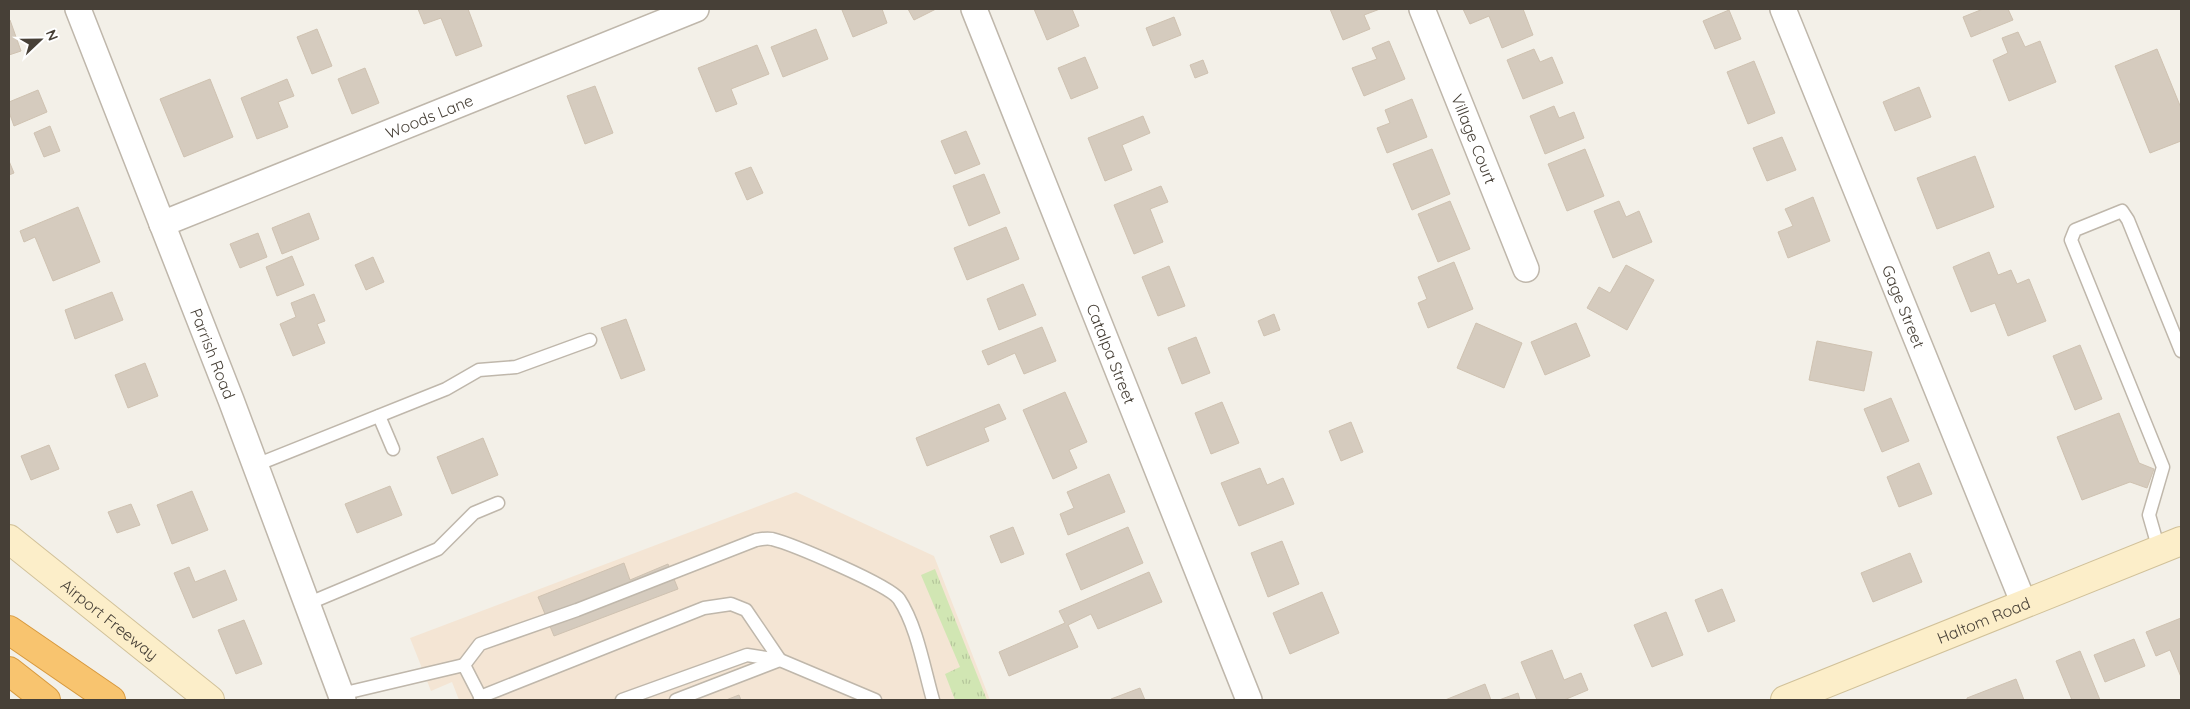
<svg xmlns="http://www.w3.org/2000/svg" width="2190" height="709" font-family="Quicksand,sans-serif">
  <defs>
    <pattern id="grass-tufts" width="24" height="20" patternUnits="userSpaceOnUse" patternTransform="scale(1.25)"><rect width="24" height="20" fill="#d1e6b3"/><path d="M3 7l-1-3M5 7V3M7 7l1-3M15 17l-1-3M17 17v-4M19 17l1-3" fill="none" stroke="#b5c69b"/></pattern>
  </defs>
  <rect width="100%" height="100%" fill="#f3f0e8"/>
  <polygon fill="#f4e5d4" points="796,492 934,556 990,700 459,700 452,682 431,691 410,638"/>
  <polygon fill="url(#grass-tufts)" points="935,569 987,700 955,700 945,674 960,667 921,575"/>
  <g fill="#d5cbbe" stroke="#cfc2b1">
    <polygon points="418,9 468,9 482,46 456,56 441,18 424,24"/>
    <polygon points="845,9 882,9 887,23 853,37 842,10"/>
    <polygon points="908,9 936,9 914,20"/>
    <polygon points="1034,9 1072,9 1079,26 1047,40"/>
    <polygon points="1330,9 1380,9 1364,15 1370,29 1343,40"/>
    <polygon points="1463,9 1523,9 1533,35 1502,48 1489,16 1470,24"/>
    <polygon points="1983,9 2008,9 2013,20 1971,37 1963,17"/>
    <polygon points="1729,10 1741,39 1715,49 1703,21"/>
    <polygon points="1174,17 1181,35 1153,46 1146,28"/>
    <polygon points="10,20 21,51 9,55 9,20"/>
    <polygon points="317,29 332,66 312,74 297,37"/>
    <polygon points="816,29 828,59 783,77 771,47"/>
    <polygon points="2018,32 2025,47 2040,41 2056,82 2009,101 1993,60 2008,53 2002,38"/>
    <polygon points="1389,41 1405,79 1364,96 1352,68 1377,59 1372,48"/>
    <polygon points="757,45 769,74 731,89 737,104 716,112 698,68"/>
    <polygon points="1534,49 1540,62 1552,57 1563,83 1523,99 1507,60"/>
    <polygon points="2157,49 2181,108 2181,141 2150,153 2115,66"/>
    <polygon points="1085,57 1098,88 1071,99 1058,68"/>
    <polygon points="1203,60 1208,73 1195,78 1190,65"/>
    <polygon points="1754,61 1775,113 1748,124 1727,72"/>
    <polygon points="365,68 379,103 352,114 338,79"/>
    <polygon points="210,79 233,137 184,157 160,99"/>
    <polygon points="287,79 294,96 278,102 288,127 257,139 241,98"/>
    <polygon points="595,86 613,133 585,144 567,96"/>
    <polygon points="1919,87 1931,117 1895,131 1883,102"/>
    <polygon points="38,90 47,112 14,126 9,112 9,102"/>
    <polygon points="1412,99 1427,137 1387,153 1377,128 1390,123 1385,110"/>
    <polygon points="1554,106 1559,118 1574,112 1584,138 1545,154 1530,116"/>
    <polygon points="1143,116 1150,133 1122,145 1132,170 1105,181 1088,138"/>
    <polygon points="50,126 60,151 44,157 34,133"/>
    <polygon points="966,131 980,164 955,174 941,141"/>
    <polygon points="1782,137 1796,170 1767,181 1753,148"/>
    <polygon points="1432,149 1450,194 1412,210 1393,164"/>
    <polygon points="1585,149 1604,196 1567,211 1548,164"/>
    <polygon points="1975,156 1994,207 1937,229 1917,178"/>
    <polygon points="9,161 14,173 9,175"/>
    <polygon points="751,167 763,193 747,200 735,173"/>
    <polygon points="984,174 1000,213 969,226 953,186"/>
    <polygon points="1161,186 1168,202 1150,209 1163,242 1134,254 1114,205"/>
    <polygon points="1813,197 1830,241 1788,258 1778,232 1793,226 1785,209"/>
    <polygon points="1450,201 1470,249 1438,262 1418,214"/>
    <polygon points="1619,201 1626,217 1639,211 1652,242 1613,258 1594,211"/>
    <polygon points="78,207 100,262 53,281 35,237 24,242 20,231"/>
    <polygon points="309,213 319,239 282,254 272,228"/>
    <polygon points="1006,227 1019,259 967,280 954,248"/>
    <polygon points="258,233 267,257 240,268 230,244"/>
    <polygon points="1989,252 1998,275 2011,270 2017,284 2029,279 2046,321 2008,336 1995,303 1971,312 1953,267"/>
    <polygon points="292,256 304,285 277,296 266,267"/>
    <polygon points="373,257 384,282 366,290 355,265"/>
    <polygon points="1454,262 1473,309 1428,328 1418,303 1427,299 1418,277"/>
    <polygon points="1626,265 1654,280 1627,330 1587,308 1599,287 1610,293"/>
    <polygon points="1169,266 1185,306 1158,316 1142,277"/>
    <polygon points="1023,284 1036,315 999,330 987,299"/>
    <polygon points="112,292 123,320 75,339 65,310"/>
    <polygon points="314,294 325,321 317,324 325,343 293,356 280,324 296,317 291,303"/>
    <polygon points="1274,314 1280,330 1264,336 1258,321"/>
    <polygon points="626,319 645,370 621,379 601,328"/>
    <polygon points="1476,323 1522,343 1504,388 1457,368"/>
    <polygon points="1576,323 1590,356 1545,375 1531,342"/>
    <polygon points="1042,327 1056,361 1024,374 1015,353 988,365 982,351"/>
    <polygon points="1196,337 1210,373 1182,384 1168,348"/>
    <polygon points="1817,341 1872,352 1864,391 1809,380"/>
    <polygon points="2080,345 2102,399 2075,410 2053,356"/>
    <polygon points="145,363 158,396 128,408 115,375"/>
    <polygon points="1065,392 1087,442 1069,450 1077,468 1053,479 1023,410"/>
    <polygon points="1891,398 1909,441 1882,452 1864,409"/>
    <polygon points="1222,402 1239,443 1211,454 1195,413"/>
    <polygon points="999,404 1006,419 984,428 989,441 927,466 916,438"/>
    <polygon points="2119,413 2139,463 2154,469 2147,488 2130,482 2082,500 2057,437"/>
    <polygon points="1351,422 1363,452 1341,461 1329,431"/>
    <polygon points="483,438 498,475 452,494 437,457"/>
    <polygon points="49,445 59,469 31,480 21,456"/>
    <polygon points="1919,463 1932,494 1899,507 1887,477"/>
    <polygon points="1260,468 1267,485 1283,478 1294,504 1239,526 1221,483"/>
    <polygon points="1109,474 1125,512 1068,535 1060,514 1074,508 1067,492"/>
    <polygon points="390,486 402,515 357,533 345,504"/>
    <polygon points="192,491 208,530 172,544 157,505"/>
    <polygon points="131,504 140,525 117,533 108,512"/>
    <polygon points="1013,527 1024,554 1001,563 990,536"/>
    <polygon points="1128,527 1143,563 1081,590 1066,554"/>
    <polygon points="1282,541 1299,584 1268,597 1251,553"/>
    <polygon points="1910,553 1922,582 1873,602 1861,573"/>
    <polygon points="624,563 630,580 668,564 678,589 554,636 538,597"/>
    <polygon points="189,567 195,582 225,570 237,600 193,618 174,573"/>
    <polygon points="1149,572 1162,602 1098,629 1091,614 1068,625 1078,647 1009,676 999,652 1065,623 1059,611"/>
    <polygon points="1722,589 1735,621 1708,632 1695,600"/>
    <polygon points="1322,592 1339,633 1290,654 1273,613"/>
    <polygon points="1666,612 1683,655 1652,667 1634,625"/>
    <polygon points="2181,618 2181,677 2170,650 2156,656 2146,632"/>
    <polygon points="244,620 262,664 236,674 218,630"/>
    <polygon points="2134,639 2145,666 2105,682 2094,655"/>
    <polygon points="1552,650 1564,680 1581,673 1588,690 1564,700 1537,700 1521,662"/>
    <polygon points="2080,651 2100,700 2072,700 2056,661"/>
    <polygon points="2016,679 2024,700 1967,700 1967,698"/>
    <polygon points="1485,684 1491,700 1445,700"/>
    <polygon points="1140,688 1145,700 1111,700 1111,699"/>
    <polygon points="1518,693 1520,700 1499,700"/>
    <polygon points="739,695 741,700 726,700"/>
  </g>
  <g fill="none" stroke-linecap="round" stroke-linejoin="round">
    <g stroke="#bfb7ab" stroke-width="15">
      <g id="service">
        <polyline points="379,416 393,449"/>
        <polyline points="256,465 446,389 479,370 516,367 590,340"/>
        <polyline points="2159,550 2149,515 2163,467 2071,240 2075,230 2122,211 2128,220 2181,351"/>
        <polyline points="307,604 438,549 474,513 498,503"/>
        <path d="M464,665L480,644L577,610L756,540C761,539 767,538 772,539C792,544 889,585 899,599C917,626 924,669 933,700"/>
        <polyline points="341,694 464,665 482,700"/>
        <polyline points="480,697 704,608 731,604 746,610 780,660 676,700"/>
        <polyline points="622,700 747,655 780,660 875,700"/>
      </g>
    </g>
    <g stroke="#bfb7ab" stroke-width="28">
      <g id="minor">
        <path id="s1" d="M78,9L231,400L343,700"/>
        <path id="s2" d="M974,9L1249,700"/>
        <path id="s3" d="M1422,9L1526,269"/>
        <path id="s4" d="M1783,9L2024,604"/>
        <path id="s5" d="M162,224L696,9"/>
      </g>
    </g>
    <g stroke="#d1c199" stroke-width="30">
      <g id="secondary">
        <path id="s6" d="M9,539L210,700"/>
        <path id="s7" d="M1785,700L2181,541"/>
      </g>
    </g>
    <g stroke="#d7993e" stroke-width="30">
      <g id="motorway">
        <polyline points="9,630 111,700"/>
        <polyline points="9,671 46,700"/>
      </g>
    </g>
    <use href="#service" stroke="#fff" stroke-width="12"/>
    <use href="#minor" stroke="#fff" stroke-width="25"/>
    <use href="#secondary" stroke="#fceec9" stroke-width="28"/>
    <use href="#motorway" stroke="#f8c46f" stroke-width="28"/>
  </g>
  <g text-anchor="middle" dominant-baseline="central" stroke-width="5" stroke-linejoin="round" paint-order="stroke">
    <g font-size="16" fill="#474037" stroke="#fff">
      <text stroke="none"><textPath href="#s5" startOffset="288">Woods Lane</textPath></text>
      <text stroke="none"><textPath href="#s3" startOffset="140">Village Court</textPath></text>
      <text stroke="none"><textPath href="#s4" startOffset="321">Gage Street</textPath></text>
      <text stroke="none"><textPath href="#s1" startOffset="370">Parrish Road</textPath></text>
      <text stroke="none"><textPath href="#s2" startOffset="371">Catalpa Street</textPath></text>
      <text stroke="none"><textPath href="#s6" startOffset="129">Airport Freeway</textPath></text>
      <text stroke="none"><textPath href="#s7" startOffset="214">Haltom Road</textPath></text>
    </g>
  </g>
  <rect width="2190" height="709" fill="none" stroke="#474037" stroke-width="20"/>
  <g transform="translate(40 40) rotate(68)" stroke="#ffffff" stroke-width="4" paint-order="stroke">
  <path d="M0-4L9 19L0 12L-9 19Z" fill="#474037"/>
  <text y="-8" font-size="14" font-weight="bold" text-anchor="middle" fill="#474037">N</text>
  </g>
</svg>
